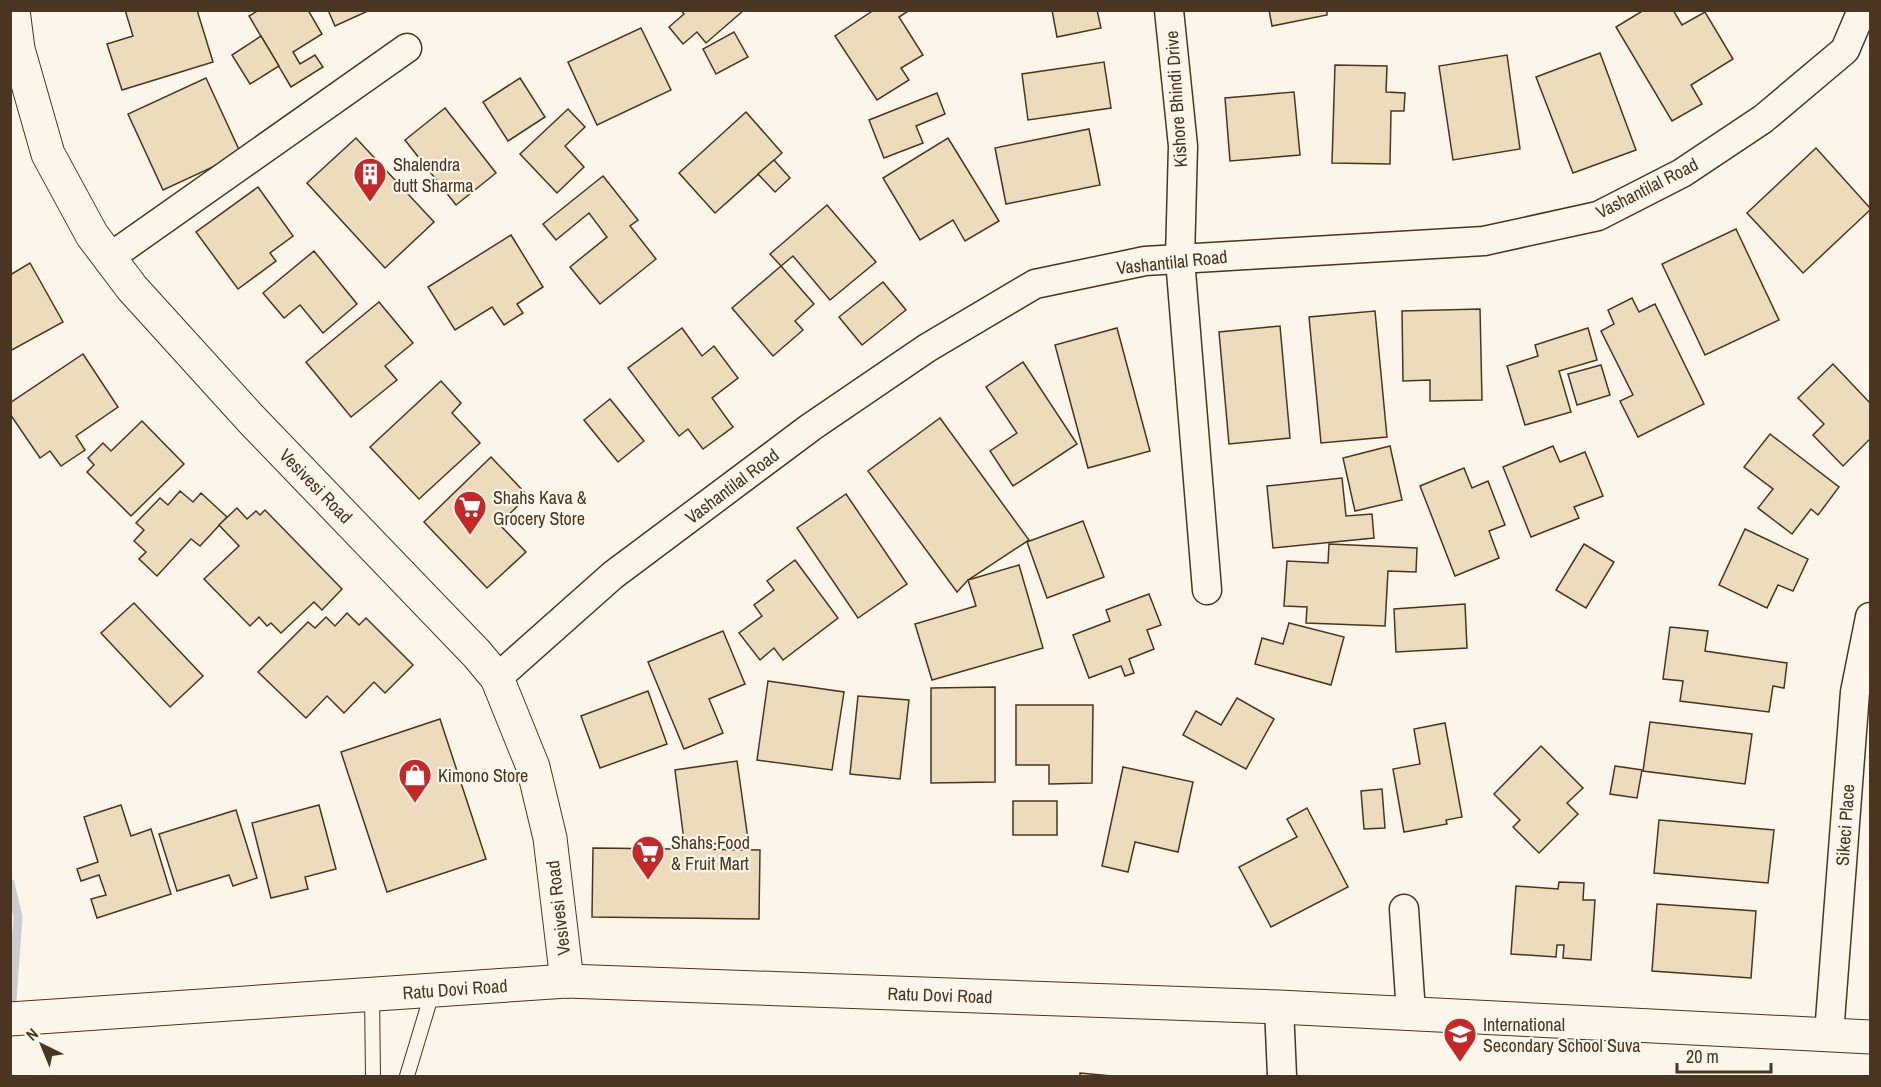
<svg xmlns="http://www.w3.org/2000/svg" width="1881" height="1087" font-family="'Archivo Narrow',sans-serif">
  <rect width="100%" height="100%" fill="#fbf6e9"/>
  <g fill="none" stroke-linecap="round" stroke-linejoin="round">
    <polyline stroke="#c9cecd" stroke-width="9" points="10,883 18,917 11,1014"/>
  </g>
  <g fill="#ecdcbc" stroke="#4a3520" stroke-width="1.5">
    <polygon points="125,10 197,10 213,62 122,90 107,44 133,36"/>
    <polygon points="259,10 308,10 322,34 293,52 300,64 315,55 323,67 291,87 249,16"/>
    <polygon points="328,10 370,10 335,26"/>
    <polygon points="681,10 744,10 706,43 697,32 683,44 669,27 684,14"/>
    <polygon points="874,10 910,10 899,17 923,55 901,68 909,80 877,100 835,36"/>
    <polygon points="1052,10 1097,10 1101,28 1057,37"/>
    <polygon points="1269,10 1327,10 1327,15 1272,26"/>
    <polygon points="1644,10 1673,10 1682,25 1705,12 1733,59 1691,85 1702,104 1672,121 1616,27"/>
    <polygon points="641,28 671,90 597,125 568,62"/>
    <polygon points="734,32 748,57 716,74 703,49"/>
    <polygon points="261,36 279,66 250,84 232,55"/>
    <polygon points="1600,53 1636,150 1573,173 1536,77"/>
    <polygon points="1507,55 1520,149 1453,160 1439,66"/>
    <polygon points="1104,62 1111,108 1028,120 1022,74"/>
    <polygon points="1335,65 1387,66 1386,92 1405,93 1404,111 1391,111 1390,164 1332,163"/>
    <polygon points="206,78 241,154 163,190 128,114"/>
    <polygon points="520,78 545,117 508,141 483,102"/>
    <polygon points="1294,92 1300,155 1230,161 1225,98"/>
    <polygon points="937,93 945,114 916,126 923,143 884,158 869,120"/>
    <polygon points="445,108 496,173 456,205 405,140"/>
    <polygon points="568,109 585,127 565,146 584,167 557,193 520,154"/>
    <polygon points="746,112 782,153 715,213 679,173"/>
    <polygon points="1089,129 1100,185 1006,204 995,148"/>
    <polygon points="356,138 434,222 385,268 307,183"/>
    <polygon points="948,138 999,221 965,241 953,220 920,240 883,178"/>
    <polygon points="1816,148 1870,208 1870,210 1803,273 1747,213"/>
    <polygon points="774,160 790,178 775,192 758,174"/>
    <polygon points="603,176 638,220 630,226 656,259 600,304 570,267 607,237 589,213 556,240 543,224"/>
    <polygon points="258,187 293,236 270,253 276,261 238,289 196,232"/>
    <polygon points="827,205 876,262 830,300 793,256 781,266 770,254"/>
    <polygon points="1736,229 1779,320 1705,355 1662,264"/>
    <polygon points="511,235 543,287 517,304 523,313 504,325 492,307 455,330 428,287"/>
    <polygon points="314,251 357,304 323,333 300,305 284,318 263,293"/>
    <polygon points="30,263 63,322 10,351 10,275"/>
    <polygon points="781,266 814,304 795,321 803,330 773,356 732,308"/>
    <polygon points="883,282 906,310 862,345 839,317"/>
    <polygon points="1632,298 1639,312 1655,304 1704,404 1638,437 1620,401 1633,395 1601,331 1614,324 1608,310"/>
    <polygon points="379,302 413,343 385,366 397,380 351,417 306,362"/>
    <polygon points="1480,309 1482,400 1430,401 1430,380 1403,381 1402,311"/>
    <polygon points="1375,311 1387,437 1321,443 1309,317"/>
    <polygon points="1280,326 1290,438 1229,444 1219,332"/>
    <polygon points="682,328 702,356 714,346 738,378 712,398 733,427 703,449 688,429 679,436 628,368"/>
    <polygon points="1117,328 1150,451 1088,468 1055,345"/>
    <polygon points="1588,328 1597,360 1559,371 1571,412 1525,425 1507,366 1538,356 1535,345"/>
    <polygon points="83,354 118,407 76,436 85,450 61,466 50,451 40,458 10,414 10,403"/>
    <polygon points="1023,362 1077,444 1013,486 990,451 1017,433 986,387"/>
    <polygon points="1833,364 1870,403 1870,439 1843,466 1813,435 1824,424 1798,398"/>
    <polygon points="1601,365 1610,395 1577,405 1568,374"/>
    <polygon points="441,381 461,403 452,413 480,443 419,499 370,447"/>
    <polygon points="610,399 644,441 618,462 584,420"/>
    <polygon points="940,418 1029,540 968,580 957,592 868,471"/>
    <polygon points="142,421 184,464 131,516 87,472 94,465 88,458 103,443 111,451"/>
    <polygon points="1770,434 1839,487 1818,515 1811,509 1792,534 1758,508 1773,489 1744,467"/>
    <polygon points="1390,446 1402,500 1355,511 1343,458"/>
    <polygon points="1553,446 1560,462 1585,452 1603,496 1574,507 1579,518 1531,537 1503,467"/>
    <polygon points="491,457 528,496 499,524 526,552 487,588 424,522"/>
    <polygon points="1464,468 1472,488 1488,481 1505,525 1489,531 1499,558 1455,576 1420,486"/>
    <polygon points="1342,478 1346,516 1372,514 1374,538 1273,548 1267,486"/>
    <polygon points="180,491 193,502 201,493 227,517 200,546 191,539 157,576 139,559 146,552 134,541 144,530 136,523 160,498 168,505"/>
    <polygon points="846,494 907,584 858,618 797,528"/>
    <polygon points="237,508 247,519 256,511 260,515 265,510 342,589 322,610 314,602 281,633 271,623 267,626 259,617 250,626 204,579 239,546 219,525"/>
    <polygon points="1083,521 1104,577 1047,598 1027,542"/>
    <polygon points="1745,529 1808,559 1793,591 1778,585 1767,608 1719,585"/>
    <polygon points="1329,544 1417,548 1416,572 1388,571 1385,626 1306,623 1307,607 1284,606 1287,561 1328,563"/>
    <polygon points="1584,544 1614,562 1586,608 1556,590"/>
    <polygon points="795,560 838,618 783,660 774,648 760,660 739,633 762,616 754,605 774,590 767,581"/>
    <polygon points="1019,565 1043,648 932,680 915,624 976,606 968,580"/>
    <polygon points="1149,594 1161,625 1147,630 1154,649 1129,659 1134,673 1125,676 1121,666 1089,678 1073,635 1110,621 1106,610"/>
    <polygon points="134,603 203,676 170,707 101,633"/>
    <polygon points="1465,604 1467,648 1396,652 1394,609"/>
    <polygon points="347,613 359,625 366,618 413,665 385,693 374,682 344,713 327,696 306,718 258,672 308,622 315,628 326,617 335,626"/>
    <polygon points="1289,623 1344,637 1331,685 1255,664 1262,638 1283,644"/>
    <polygon points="1670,627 1708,631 1705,651 1787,663 1784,688 1773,686 1769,712 1680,701 1683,681 1663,679"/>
    <polygon points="723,631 745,684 709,699 723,733 684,749 648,662"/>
    <polygon points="768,681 844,692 832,770 757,760"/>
    <polygon points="995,687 995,782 931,783 931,688"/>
    <polygon points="648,691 667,744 600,768 581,716"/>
    <polygon points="858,696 909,700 900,779 850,774"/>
    <polygon points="1237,698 1274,719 1246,769 1183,735 1196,711 1221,725"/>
    <polygon points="1016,705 1093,705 1092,783 1049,784 1049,765 1016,765"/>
    <polygon points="440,719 486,859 387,892 341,752"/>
    <polygon points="1650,722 1752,734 1745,784 1643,771"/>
    <polygon points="1445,723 1462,817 1446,820 1447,824 1404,832 1393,769 1420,764 1414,729"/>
    <polygon points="1541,746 1583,788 1567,803 1578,814 1539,853 1513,827 1520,820 1494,794"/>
    <polygon points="737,761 748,839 685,848 675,770"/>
    <polygon points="1615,766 1642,770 1637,798 1610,794"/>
    <polygon points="1123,767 1193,782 1178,852 1135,842 1128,872 1102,866"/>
    <polygon points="1382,789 1385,828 1364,829 1361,791"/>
    <rect x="1013" y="801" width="44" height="34"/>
    <polygon points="121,805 131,836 151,829 171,894 97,918 91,899 106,895 99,875 81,881 77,869 98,862 84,817"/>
    <polygon points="319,805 336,869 305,877 308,889 271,898 252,823"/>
    <polygon points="1307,808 1348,887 1271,927 1239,867 1297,837 1287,819"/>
    <polygon points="236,810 257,878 233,886 229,875 177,891 159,834"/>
    <polygon points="1659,820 1774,830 1768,883 1654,873"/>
    <polygon points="593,848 760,850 759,919 592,917"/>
    <polygon points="1559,882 1584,883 1583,900 1595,900 1591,960 1563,958 1564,945 1557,945 1556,957 1511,954 1516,886 1558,889"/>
    <polygon points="1657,904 1756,911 1751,978 1652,971"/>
    <polygon points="1080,1073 1112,1076 1080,1076"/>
  </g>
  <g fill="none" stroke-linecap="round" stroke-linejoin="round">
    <g stroke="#4a3520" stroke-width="16">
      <g id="service">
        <polyline points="372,995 373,1076"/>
        <polyline points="407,1076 433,990"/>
      </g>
    </g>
    <g stroke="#4a3520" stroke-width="31">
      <g id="minor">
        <polyline points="1169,10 1183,146 1180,259 1207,590"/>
        <polyline points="109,258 407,48"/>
        <polyline points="497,678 613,575 811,427 927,348 1035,284 1145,261 1484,241 1598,216 1682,173 1763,119 1845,50 1862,10"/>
        <polyline points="1404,909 1411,1013"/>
        <polyline points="1279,1007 1282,1076"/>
        <polyline points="1829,1034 1855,692 1870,617"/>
      </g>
    </g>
    <g stroke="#4a3520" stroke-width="35">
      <polyline id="tertiary" points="13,10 18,49 48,154 92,235 132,288 250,418 477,654 497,678 533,767 550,838 567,981"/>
    </g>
    <g stroke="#4a3520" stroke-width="35">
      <polyline id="primary" points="10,1019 567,981 1279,1007 1870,1037"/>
    </g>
    <use href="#service" stroke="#fbf6e9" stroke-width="14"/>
    <use href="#minor" stroke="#fbf6e9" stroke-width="28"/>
    <use href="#tertiary" stroke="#fbf6e9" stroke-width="33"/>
    <use href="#primary" stroke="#fbf6e9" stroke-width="33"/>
  </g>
  <defs>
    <g id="building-pin" transform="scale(1.725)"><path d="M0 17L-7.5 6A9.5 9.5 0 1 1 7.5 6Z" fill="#c62828" stroke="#fbf6e9"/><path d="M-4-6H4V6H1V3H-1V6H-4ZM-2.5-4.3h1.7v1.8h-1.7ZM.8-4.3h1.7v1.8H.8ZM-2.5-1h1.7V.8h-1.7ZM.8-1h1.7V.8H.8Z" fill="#fff"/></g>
    <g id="supermarket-pin" transform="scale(1.725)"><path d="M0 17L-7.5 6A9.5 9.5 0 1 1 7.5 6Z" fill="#c62828" stroke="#fbf6e9"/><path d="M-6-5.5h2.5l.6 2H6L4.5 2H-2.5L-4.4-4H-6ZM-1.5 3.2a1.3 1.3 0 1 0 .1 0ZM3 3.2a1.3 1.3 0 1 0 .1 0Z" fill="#fff"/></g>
    <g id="shop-pin" transform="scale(1.725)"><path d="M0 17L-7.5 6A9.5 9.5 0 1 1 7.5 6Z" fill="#c62828" stroke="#fbf6e9"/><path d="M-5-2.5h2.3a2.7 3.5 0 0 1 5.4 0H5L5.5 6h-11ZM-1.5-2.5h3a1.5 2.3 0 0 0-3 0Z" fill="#fff"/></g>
    <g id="school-pin" transform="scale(1.725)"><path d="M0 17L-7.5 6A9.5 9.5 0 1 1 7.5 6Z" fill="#c62828" stroke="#fbf6e9"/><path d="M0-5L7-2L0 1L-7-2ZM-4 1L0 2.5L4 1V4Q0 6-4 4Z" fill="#fff"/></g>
  </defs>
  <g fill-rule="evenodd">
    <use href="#building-pin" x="370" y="174"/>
    <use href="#supermarket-pin" x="470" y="507"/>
    <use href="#shop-pin" x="415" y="775"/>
    <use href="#supermarket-pin" x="648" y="852"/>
    <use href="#school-pin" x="1460" y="1034"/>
  </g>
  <g text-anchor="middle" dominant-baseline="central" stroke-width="4.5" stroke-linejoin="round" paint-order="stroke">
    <g font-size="18" fill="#4a3520" stroke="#fbf6e9">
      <text transform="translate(1176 99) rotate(-94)">Kishore Bhindi Drive</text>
      <text transform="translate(1647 188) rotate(-27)">Vashantilal Road</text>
      <text transform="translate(1172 262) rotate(-6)">Vashantilal Road</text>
      <text transform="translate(316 486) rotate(46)">Vesivesi Road</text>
      <text transform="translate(732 486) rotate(-37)">Vashantilal Road</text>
      <text transform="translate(1845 825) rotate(-86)">Sikeci Place</text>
      <text transform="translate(558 908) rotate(-97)">Vesivesi Road</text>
      <text transform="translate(455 989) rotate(-4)">Ratu Dovi Road</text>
      <text transform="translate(940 995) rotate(2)">Ratu Dovi Road</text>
    </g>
    <g font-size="18" fill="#4a3520" stroke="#fbf6e9" text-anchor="start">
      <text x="393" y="164">Shalendra<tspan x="393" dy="21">dutt Sharma</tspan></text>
      <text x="493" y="497">Shahs Kava &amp;<tspan x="493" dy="21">Grocery Store</tspan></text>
      <text x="438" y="775">Kimono Store</text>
      <text x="671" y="842">Shahs Food<tspan x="671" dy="21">&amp; Fruit Mart</tspan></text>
      <text x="1483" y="1024">International<tspan x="1483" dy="21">Secondary School Suva</tspan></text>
    </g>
  </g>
  <rect width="1881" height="1087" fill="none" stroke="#4a3520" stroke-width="24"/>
  <g transform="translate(42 1045) rotate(317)" stroke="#fbf6e9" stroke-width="4.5" paint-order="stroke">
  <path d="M0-4.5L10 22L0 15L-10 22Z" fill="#4a3520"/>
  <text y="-9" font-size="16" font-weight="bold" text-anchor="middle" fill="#4a3520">N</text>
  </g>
  <path d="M1677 1063v9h94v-9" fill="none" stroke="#4a3520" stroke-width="3"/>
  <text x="1686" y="1063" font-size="18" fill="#4a3520" stroke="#fbf6e9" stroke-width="4.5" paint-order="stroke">20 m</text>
</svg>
